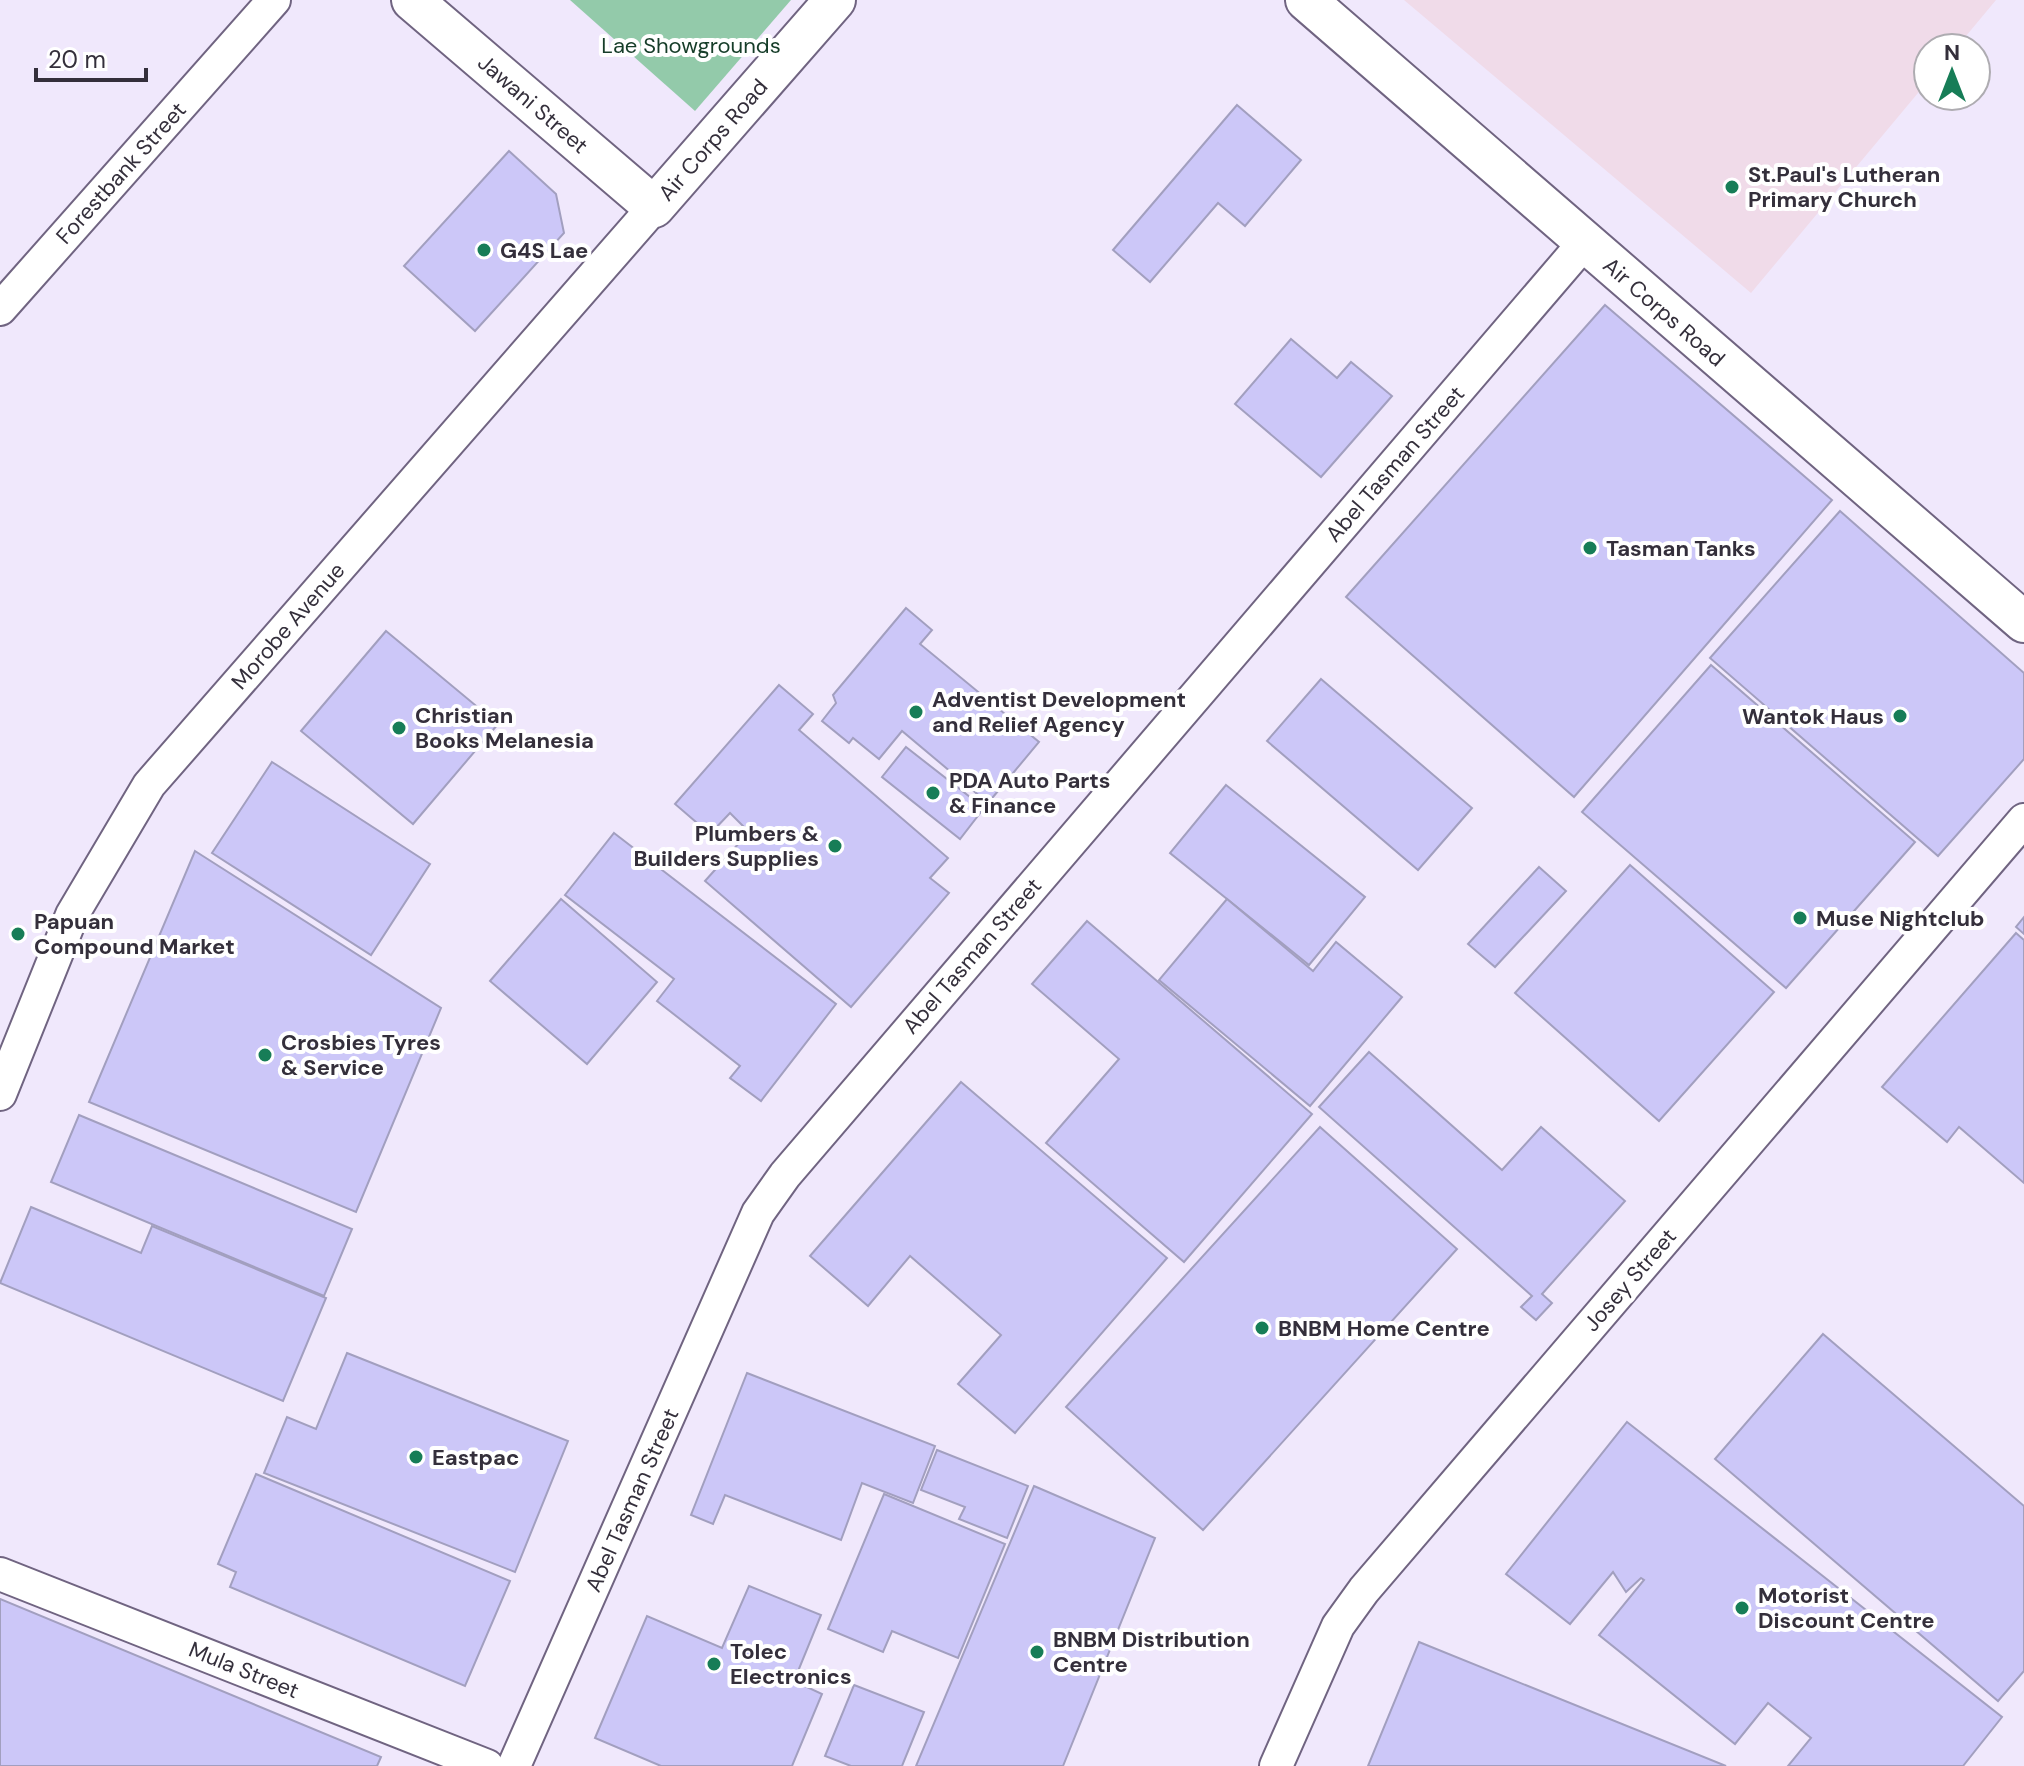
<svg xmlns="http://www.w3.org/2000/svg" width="2024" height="1766" font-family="'DM Sans',sans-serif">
  <rect width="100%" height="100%" fill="#f0e8fc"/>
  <polygon fill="#f0dbe9" points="1404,0 1996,0 1956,48 1928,48 1928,81 1751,293"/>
  <polygon fill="#93caaa" points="570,0 791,0 695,111"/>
  <g fill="#ccc7f8" stroke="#a29fbf" stroke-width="2">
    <polygon points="1237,105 1301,160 1245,226 1218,203 1150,282 1113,250"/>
    <polygon points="509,151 556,194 564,233 475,331 404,266"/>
    <polygon points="1605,305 1832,500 1574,797 1346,597"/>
    <polygon points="1291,339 1337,378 1351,362 1392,396 1321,477 1235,404"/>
    <polygon points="1840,511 2024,673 2024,759 1938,856 1710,658"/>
    <polygon points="906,608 932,630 920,644 1039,742 988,803 902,731 879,759 853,738 849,743 822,721 836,703 833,695"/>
    <polygon points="386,631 498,724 413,824 301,731"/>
    <polygon points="1711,665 1915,842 1786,988 1582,812"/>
    <polygon points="1321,679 1472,808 1418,870 1267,741"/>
    <polygon points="779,685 813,714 799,730 948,858 930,878 949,893 851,1007 705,881 749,832 730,813 710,834 675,804"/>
    <polygon points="906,747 984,808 960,839 882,777"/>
    <polygon points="272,762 430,864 371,955 212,853"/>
    <polygon points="1226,785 1365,897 1309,965 1170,853"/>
    <polygon points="614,833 836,1004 761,1101 730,1078 740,1066 657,1001 674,979 565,895"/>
    <polygon points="195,851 441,1008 356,1212 89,1102"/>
    <polygon points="1630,865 1774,992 1659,1121 1515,993"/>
    <polygon points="1539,867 1566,891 1495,967 1468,944"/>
    <polygon points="561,899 657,982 587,1064 490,981"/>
    <polygon points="1227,899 1313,971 1336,942 1402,997 1310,1106 1159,980"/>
    <polygon points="2024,917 2024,934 2016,927"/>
    <polygon points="1087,921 1312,1114 1184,1262 1046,1143 1119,1059 1032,984"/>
    <polygon points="2016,933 2024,940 2024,1183 1959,1127 1947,1142 1882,1087"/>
    <polygon points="1369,1052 1502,1170 1541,1127 1625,1201 1542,1294 1552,1303 1536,1320 1521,1307 1532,1296 1319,1107"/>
    <polygon points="961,1082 1167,1258 1015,1433 958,1384 1001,1335 910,1256 868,1306 810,1256"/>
    <polygon points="79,1115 352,1229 324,1296 51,1182"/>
    <polygon points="1320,1127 1457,1249 1203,1530 1066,1407"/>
    <polygon points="31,1207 141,1253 152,1226 326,1298 283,1401 0,1283"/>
    <polygon points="1823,1334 2024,1506 2024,1671 1998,1701 1715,1459"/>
    <polygon points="347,1353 568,1441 515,1572 264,1473 287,1417 316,1429"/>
    <polygon points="747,1373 935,1446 913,1503 862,1483 841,1540 725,1495 713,1524 691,1515"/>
    <polygon points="1627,1422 2002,1717 1963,1766 1788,1766 1811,1738 1768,1703 1735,1744 1599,1635 1644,1580 1641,1578 1626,1592 1613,1572 1570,1624 1506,1574"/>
    <polygon points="937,1450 1028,1486 1007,1538 959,1519 965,1507 921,1490"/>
    <polygon points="256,1474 510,1581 465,1686 230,1587 236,1572 218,1564"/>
    <polygon points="1034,1486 1155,1538 1063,1766 916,1766"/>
    <polygon points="884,1494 1005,1544 958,1658 892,1631 883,1652 828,1629"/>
    <polygon points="749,1586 821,1615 794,1681 822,1694 792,1766 661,1766 595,1738 647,1616 722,1648"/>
    <polygon points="0,1599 381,1757 377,1766 0,1766"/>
    <polygon points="1419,1642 1726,1766 1368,1766"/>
    <polygon points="854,1685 924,1712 902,1766 851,1766 825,1756"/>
  </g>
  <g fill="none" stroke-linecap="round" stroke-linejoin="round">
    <g stroke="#706481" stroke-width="36">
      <g id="minor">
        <polyline points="0,309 274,0"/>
        <polyline points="0,1094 72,915 149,785 654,207"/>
        <polyline points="0,1574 487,1766"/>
        <polyline points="514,1766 758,1213 785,1175 1584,243"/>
        <polyline points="1276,1766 1338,1626 1364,1590 2024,820"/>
      </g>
    </g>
    <g stroke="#706481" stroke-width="44">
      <g id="tertiary">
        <polyline points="412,0 654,207 835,0"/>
        <polyline points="1306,0 2024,622"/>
      </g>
    </g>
    <use href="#minor" stroke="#fff" stroke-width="32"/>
    <use href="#tertiary" stroke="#fff" stroke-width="40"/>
  </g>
  <g fill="#177d57" stroke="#fff" stroke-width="3">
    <circle cx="1732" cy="187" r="8"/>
    <circle cx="484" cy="250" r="8"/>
    <circle cx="1590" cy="548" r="8"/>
    <circle cx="916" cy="712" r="8"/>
    <circle cx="1900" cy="716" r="8"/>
    <circle cx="399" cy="728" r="8"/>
    <circle cx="933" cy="793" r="8"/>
    <circle cx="835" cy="846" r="8"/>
    <circle cx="1800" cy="918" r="8"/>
    <circle cx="18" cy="934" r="8"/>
    <circle cx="265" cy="1055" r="8"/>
    <circle cx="1262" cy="1328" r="8"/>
    <circle cx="416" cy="1457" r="8"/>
    <circle cx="1742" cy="1608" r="8"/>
    <circle cx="1037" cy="1652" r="8"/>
    <circle cx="714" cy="1664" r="8"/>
  </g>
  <g text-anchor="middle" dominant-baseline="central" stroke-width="8" stroke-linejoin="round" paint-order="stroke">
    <g font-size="22" fill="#163d29" stroke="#fff">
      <text x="691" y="45">Lae Showgrounds</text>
    </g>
    <g font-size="22" fill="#342f3b" stroke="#fff">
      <text transform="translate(533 104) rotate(41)">Jawani Street</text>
      <text transform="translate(713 140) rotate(-49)">Air Corps Road</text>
      <text transform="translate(121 173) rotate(-48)">Forestbank Street</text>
      <text transform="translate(1664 312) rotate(41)">Air Corps Road</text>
      <text transform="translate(1395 464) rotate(-49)">Abel Tasman Street</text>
      <text transform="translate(288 626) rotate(-49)">Morobe Avenue</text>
      <text transform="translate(972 956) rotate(-49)">Abel Tasman Street</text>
      <text transform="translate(1630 1280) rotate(-49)">Josey Street</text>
      <text transform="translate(632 1500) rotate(-66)">Abel Tasman Street</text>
      <text transform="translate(244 1670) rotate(22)">Mula Street</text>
    </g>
    <g font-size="22" font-weight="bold" fill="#342f3b" stroke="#fff" text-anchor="start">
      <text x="1748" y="174">St.Paul's Lutheran<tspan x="1748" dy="25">Primary Church</tspan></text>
      <text x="500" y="250">G4S Lae</text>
      <text x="1606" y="548">Tasman Tanks</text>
      <text x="932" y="699">Adventist Development<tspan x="932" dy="25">and Relief Agency</tspan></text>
      <text x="415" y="715">Christian<tspan x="415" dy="25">Books Melanesia</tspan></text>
      <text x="1884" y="716" text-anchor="end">Wantok Haus</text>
      <text x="949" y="780">PDA Auto Parts<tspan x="949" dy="25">&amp; Finance</tspan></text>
      <text x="819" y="833" text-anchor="end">Plumbers &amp;<tspan x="819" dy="25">Builders Supplies</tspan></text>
      <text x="1816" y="918">Muse Nightclub</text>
      <text x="34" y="921">Papuan<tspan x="34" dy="25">Compound Market</tspan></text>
      <text x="281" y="1042">Crosbies Tyres<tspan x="281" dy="25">&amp; Service</tspan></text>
      <text x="1278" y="1328">BNBM Home Centre</text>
      <text x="432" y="1457">Eastpac</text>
      <text x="1758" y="1595">Motorist<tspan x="1758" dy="25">Discount Centre</tspan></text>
      <text x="1053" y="1639">BNBM Distribution<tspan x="1053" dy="25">Centre</tspan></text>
      <text x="730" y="1651">Tolec<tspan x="730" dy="25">Electronics</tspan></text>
    </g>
  </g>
  <g transform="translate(1952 72)"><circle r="38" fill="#ffffff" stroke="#aeacb1" stroke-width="2"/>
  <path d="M0-6L14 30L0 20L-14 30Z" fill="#177d57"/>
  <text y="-12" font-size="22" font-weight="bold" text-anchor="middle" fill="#342f3b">N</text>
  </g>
  <path d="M36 68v12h110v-12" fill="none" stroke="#342f3b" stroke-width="4"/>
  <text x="48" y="68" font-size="24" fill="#342f3b" stroke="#ffffff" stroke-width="6" paint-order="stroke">20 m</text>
</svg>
